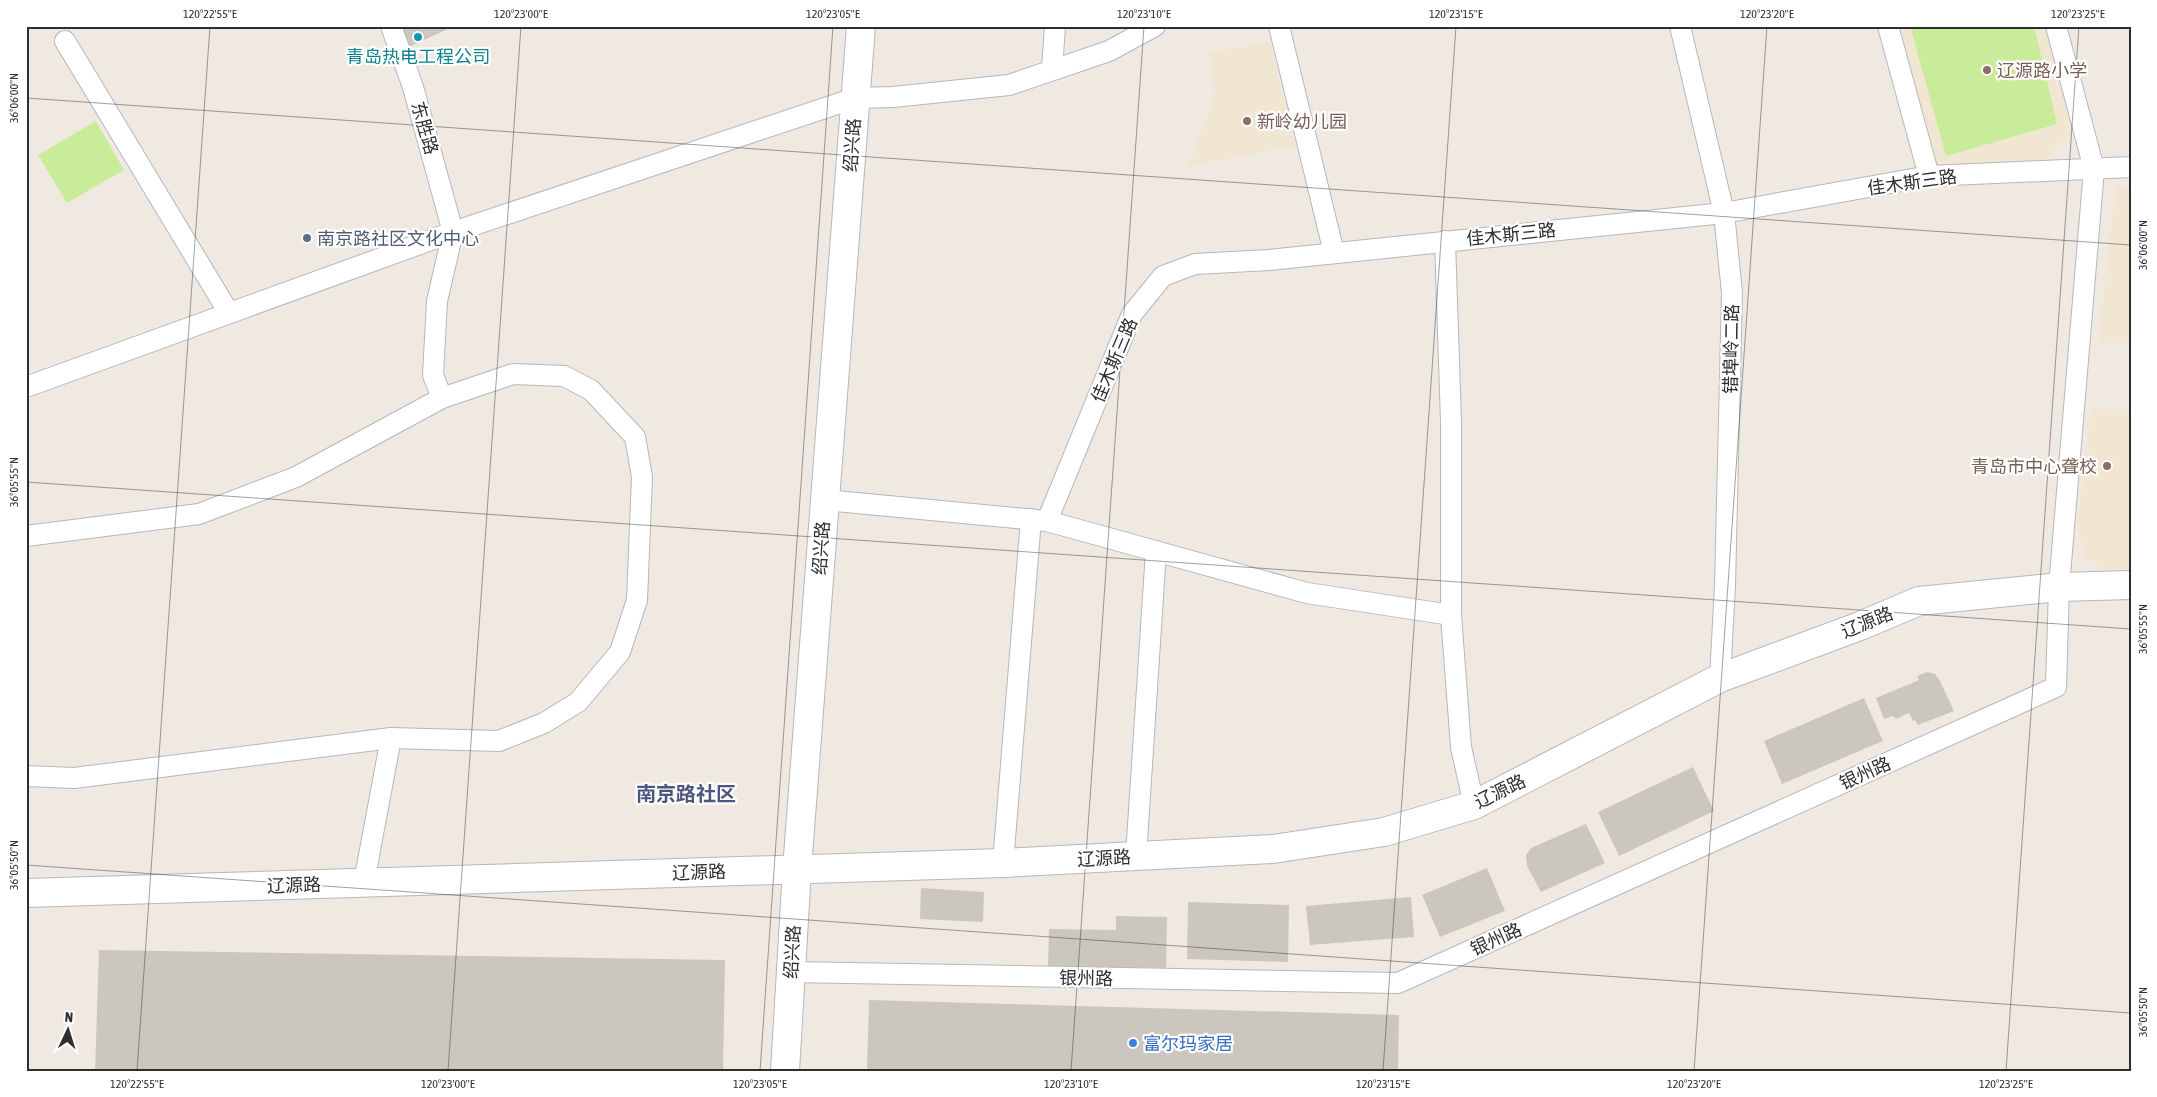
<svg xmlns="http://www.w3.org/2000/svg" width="2157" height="1097" font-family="'Asap Condensed','Noto Sans SC',sans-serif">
  <rect width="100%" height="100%" fill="#efe9e1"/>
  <g fill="#f0e6d1">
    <polygon points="1900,26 2050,26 2074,114 2070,136 2042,161 1937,163"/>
    <polygon points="1270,42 1295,146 1188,166 1215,96 1209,52"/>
    <polygon points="2116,186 2131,186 2131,344 2098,342"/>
    <polygon points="2091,408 2131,410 2131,569 2106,570 2085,557 2077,523"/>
  </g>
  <g fill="#c9ec9a">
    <polygon points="1910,26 2034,26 2057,124 1946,156"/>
    <polygon points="96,121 124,170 67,203 38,155"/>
  </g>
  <g fill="#cbc7bf">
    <polygon points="400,26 454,26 409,47"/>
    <polygon points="1927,672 1935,674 1939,679 1954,711 1918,725 1915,720 1913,721 1909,713 1896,719 1893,716 1884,719 1876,698 1919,680 1917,676"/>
    <polygon points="1864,698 1883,741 1782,784 1764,741"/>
    <polygon points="1693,767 1714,811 1619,856 1598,812"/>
    <polygon points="1586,824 1605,863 1541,892 1527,866 1526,855 1531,848"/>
    <polygon points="1487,868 1505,911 1440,937 1422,895"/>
    <polygon points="921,888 984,892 983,922 920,919"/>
    <polygon points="1411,897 1414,937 1310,945 1306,906"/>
    <polygon points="1188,902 1289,905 1288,962 1187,959"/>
    <polygon points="1116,916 1167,917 1166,968 1048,966 1049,929 1116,930"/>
    <polygon points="99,950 725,960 723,1071 95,1071"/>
    <polygon points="869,1000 1399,1015 1398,1071 867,1071"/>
  </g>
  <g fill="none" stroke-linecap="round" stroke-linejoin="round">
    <g stroke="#b4b7c1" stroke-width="22">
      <g id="street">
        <polyline points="391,26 413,87 453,232 437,301 433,375 442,398"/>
        <polyline points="1279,26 1334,253"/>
        <polyline points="1680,26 1724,213 1732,293 1725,586 1720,678"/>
        <polyline points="1888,26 1929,176"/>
        <polyline points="65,41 229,313"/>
        <polyline points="1052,70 1055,26"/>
        <polyline points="1445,241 1451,422 1451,615 1461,747 1474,805"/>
        <polyline points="26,387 453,232 855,98 893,97 1009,85 1109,51 1155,26"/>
        <polyline points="825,500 1047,521 1307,593 1451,615"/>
        <polyline points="1047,521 1132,314 1163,276 1195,264 1269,260 1724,213 1929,176 2131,167"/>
        <polyline points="26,536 199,514 296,477 442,398 513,374 564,376 591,390 635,437 642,477 637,600 620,652 578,702 544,723 499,741 391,738 74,778 26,776"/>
        <polyline points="1136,856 1156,551"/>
        <polyline points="1003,863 1031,519"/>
        <polyline points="364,882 391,738"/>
        <polyline points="791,972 1398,983 2056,687 2059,587 2094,169 2056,26"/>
      </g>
    </g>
    <g stroke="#b4b7c1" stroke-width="30">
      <g id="secondary">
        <polyline points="26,893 1003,863 1273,849 1384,832 1474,805 1720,678 1860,626 1919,601 2059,587 2131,585"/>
        <polyline points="785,1071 797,869 861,26"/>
      </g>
    </g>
    <use href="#street" stroke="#fff" stroke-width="20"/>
    <use href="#secondary" stroke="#fff" stroke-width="28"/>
  </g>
  <path fill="none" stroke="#2e2e2e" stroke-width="1" stroke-opacity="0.45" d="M26,98L2131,245M26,482L2131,629M26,865L2131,1013M137,1071L210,26M448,1071L521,26M760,1071L833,26M1071,1071L1144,26M1383,1071L1456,26M1694,1071L1767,26M2006,1071L2079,26"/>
  <circle fill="#0f9aa8" stroke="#fff" stroke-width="2" cx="418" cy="37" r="5"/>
  <g fill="#8d6e63" stroke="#fff" stroke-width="2">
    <circle cx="1987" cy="70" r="5"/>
    <circle cx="1247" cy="121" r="5"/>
    <circle cx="2107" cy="466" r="5"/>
  </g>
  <circle fill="#5c6f8a" stroke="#fff" stroke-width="2" cx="307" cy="238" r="5"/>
  <circle fill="#3f7fe0" stroke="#fff" stroke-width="2" cx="1133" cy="1043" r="5"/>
  <g text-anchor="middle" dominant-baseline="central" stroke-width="4.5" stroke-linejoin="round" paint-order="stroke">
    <g font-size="18" fill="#0d838f" stroke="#fff">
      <text x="418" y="56">青岛热电工程公司</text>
    </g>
    <g font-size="18" fill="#785e54" stroke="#fff" text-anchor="start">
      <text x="1997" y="70">辽源路小学</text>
      <text x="1257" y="121">新岭幼儿园</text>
      <text x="2097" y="466" text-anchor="end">青岛市中心聋校</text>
    </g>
    <g font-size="18" fill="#2e2e2e" stroke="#fff">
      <text transform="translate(425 128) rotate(74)">东胜路</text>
      <text transform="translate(852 145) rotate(-86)">绍兴路</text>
      <text transform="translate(1912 182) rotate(-8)">佳木斯三路</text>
      <text transform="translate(1511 234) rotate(-6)">佳木斯三路</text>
      <text transform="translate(1731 349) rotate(-89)">错埠岭二路</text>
      <text transform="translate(1114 360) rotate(-67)">佳木斯三路</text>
      <text transform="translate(821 548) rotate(-86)">绍兴路</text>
      <text transform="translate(1867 622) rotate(-22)">辽源路</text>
      <text transform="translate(1865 773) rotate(-24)">银州路</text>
      <text transform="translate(1500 791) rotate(-26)">辽源路</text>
      <text transform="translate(1104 858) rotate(-3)">辽源路</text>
      <text transform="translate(699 872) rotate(-2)">辽源路</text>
      <text transform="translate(294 885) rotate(-2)">辽源路</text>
      <text transform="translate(1496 939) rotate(-24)">银州路</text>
      <text transform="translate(792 952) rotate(-87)">绍兴路</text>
      <text transform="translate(1086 978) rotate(1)">银州路</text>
    </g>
    <g font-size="18" fill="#4e5e75" stroke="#fff" text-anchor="start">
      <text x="317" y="238">南京路社区文化中心</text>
    </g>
    <g font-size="18" fill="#366cbe" stroke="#fff" text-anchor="start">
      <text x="1143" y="1043">富尔玛家居</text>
    </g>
    <g font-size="20" font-weight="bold" fill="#4d5680" stroke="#fff">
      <text x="686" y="793">南京路社区</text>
    </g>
  </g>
  <rect width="2157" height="1097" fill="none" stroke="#ffffff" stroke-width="55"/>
  <g transform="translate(68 1030) rotate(4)" stroke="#ffffff" stroke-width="4" paint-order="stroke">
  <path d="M0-4L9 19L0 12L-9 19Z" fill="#2e2e2e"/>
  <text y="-8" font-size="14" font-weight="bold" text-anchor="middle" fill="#2e2e2e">N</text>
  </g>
  <rect x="28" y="28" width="2102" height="1042" fill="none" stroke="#2e2e2e" stroke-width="2"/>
  <g font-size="12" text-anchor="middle" fill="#2e2e2e">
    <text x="210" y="18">120°22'55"E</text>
    <text x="521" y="18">120°23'00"E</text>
    <text x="833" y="18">120°23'05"E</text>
    <text x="1144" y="18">120°23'10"E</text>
    <text x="1456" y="18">120°23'15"E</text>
    <text x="1767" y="18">120°23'20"E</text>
    <text x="2078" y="18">120°23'25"E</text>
    <text transform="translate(14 98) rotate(-90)" y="4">36°06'00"N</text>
    <text transform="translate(2143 245) rotate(-90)" y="4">36°06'00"N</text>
    <text transform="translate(14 482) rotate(-90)" y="4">36°05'55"N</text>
    <text transform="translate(2143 629) rotate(-90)" y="4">36°05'55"N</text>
    <text transform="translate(14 865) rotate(-90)" y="4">36°05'50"N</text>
    <text transform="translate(2143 1012) rotate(-90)" y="4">36°05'50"N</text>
    <text x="137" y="1088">120°22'55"E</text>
    <text x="448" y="1088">120°23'00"E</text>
    <text x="760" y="1088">120°23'05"E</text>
    <text x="1071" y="1088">120°23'10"E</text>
    <text x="1383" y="1088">120°23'15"E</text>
    <text x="1694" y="1088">120°23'20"E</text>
    <text x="2006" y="1088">120°23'25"E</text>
  </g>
</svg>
